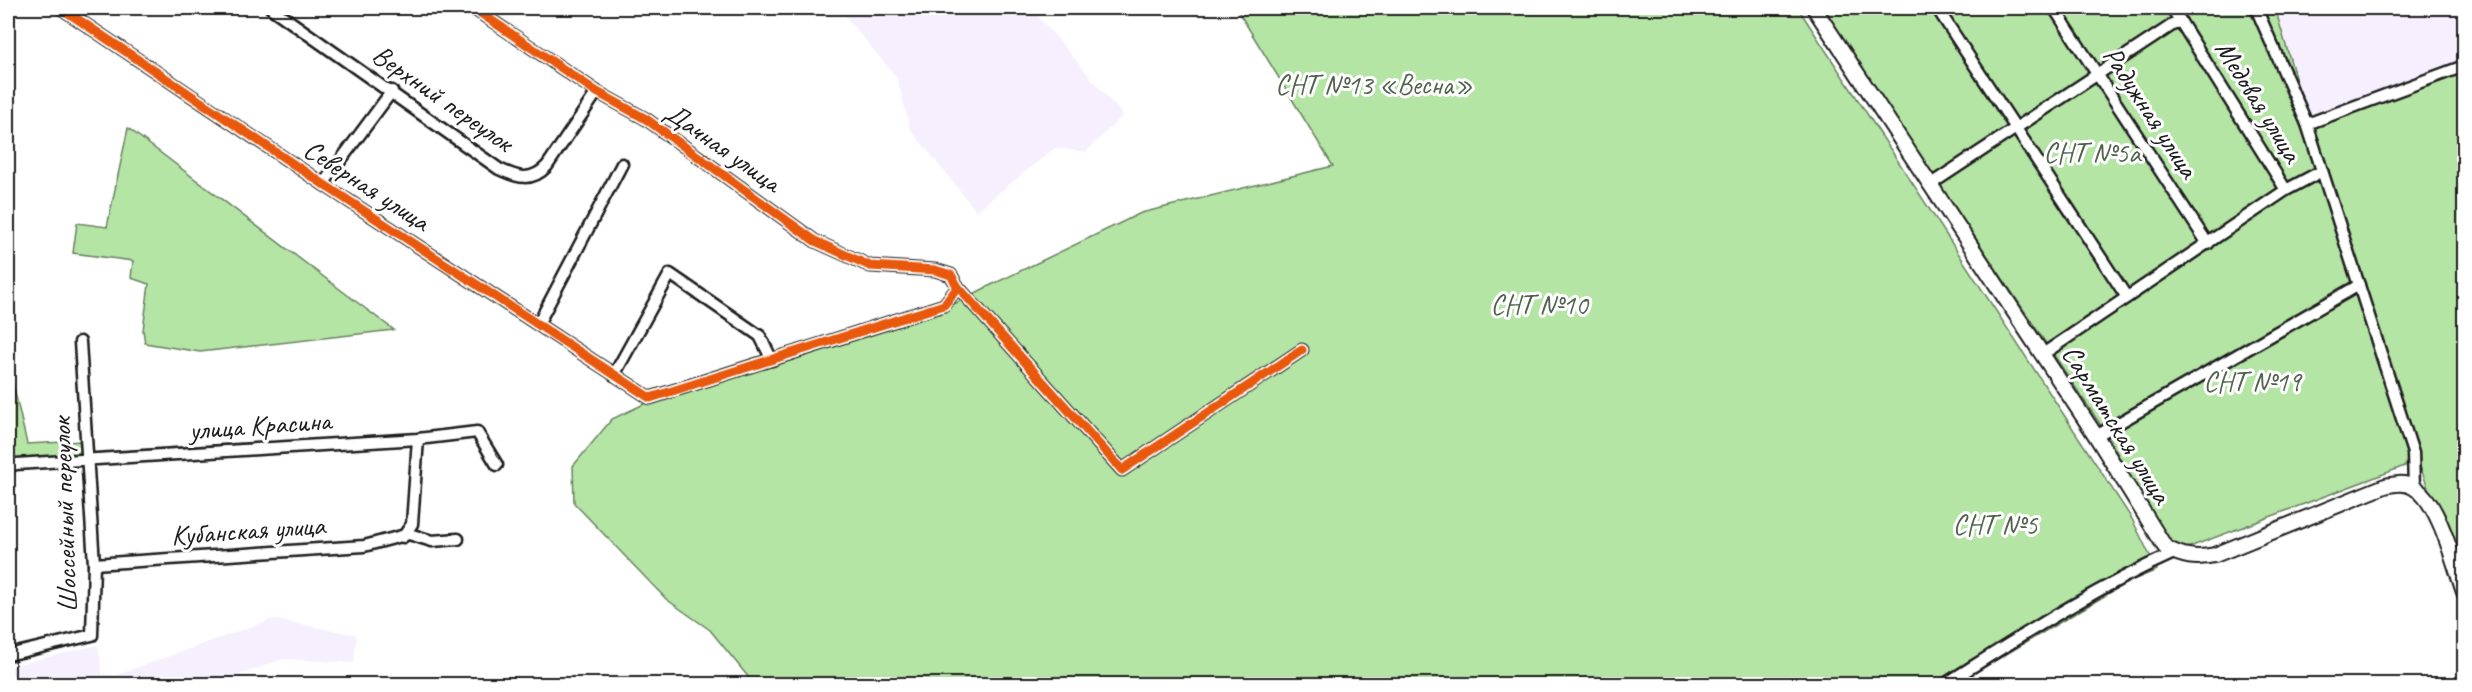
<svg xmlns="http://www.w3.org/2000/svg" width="2472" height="692" font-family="Caveat,sans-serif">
  <rect width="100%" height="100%" fill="#fff"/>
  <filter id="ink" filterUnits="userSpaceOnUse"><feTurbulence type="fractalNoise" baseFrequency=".0167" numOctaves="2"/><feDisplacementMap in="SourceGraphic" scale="12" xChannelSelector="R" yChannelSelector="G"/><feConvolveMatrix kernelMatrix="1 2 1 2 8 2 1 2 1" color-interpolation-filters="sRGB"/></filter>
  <g filter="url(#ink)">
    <g fill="#f6f0fe">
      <polygon points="838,8 1031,8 1123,115 1086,152 1055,148 976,211 910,129 897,78"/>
      <polygon points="2275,8 2464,8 2464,72 2310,128"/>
      <polygon points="273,619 357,635 354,663 283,659 215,684 9,684 8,682 8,671 12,666 98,645 102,674 116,675"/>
    </g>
    <g fill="#b4e5a5" stroke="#688060" stroke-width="1.5">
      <polygon points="1236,8 1798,8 2132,519 2157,570 2128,582 1956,684 754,684 710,630 666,599 574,503 573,466 612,419 659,397 890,318 927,318 987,287 1141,213 1333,166"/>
      <polygon points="1822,8 2275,8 2310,128 2464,72 2464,583 2418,461 2187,548 2165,541 2106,433"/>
      <polygon points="128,128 358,303 394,330 200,352 145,343 143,330 149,284 131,278 133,261 73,253 77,223 107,227"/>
      <polygon points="8,362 27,444 82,441 82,456 8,460"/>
    </g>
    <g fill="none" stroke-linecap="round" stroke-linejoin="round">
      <g stroke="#1c1c1c" stroke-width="15">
        <g id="minor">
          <polyline points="61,8 323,184 650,398 944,305 958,287"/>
          <path d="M271,8L499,169C518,178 532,182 547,166L597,92"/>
          <polyline points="473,8 597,92 646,119 815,241 870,266 935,270 951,275 958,287 1122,470 1302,350"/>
          <polyline points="1937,8 2126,296"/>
          <polyline points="2054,8 2208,244"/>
          <polyline points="2172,8 2286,190"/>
          <polyline points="2256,8 2307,124 2413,453 2414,487"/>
          <polyline points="2307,124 2464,66"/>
          <polyline points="323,184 392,91"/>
          <polyline points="1931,184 2180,20"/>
          <polyline points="538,324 622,164"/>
          <polyline points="2043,354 2286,190 2322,171"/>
          <polyline points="614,375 670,274 760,336 772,360"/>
          <polyline points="2096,436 2359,285"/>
          <polyline points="8,467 16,464 418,439 477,432 497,465"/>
          <polyline points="403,537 412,524 418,439"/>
          <polyline points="94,564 364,546 409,534 432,541 458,539"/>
          <polyline points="8,655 92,635 94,564 80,342"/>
          <path d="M1945,684C2020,637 2093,589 2174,553"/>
        </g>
      </g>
      <g stroke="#1c1c1c" stroke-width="18">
        <path id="major" d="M1814,8L2096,436L2165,547C2182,557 2196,559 2215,555L2385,486C2394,484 2404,482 2413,487C2439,500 2454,565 2464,592"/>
      </g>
      <use href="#minor" stroke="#fff" stroke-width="10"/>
      <use href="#major" stroke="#fff" stroke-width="14"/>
      <g stroke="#fff" stroke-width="13">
        <g id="cycleway">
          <polyline points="61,8 323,184 650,398 944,305 958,287"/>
          <polyline points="473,8 597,92 646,119 815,241 870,266 935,270 951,275 958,287 1122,470 1302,350"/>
        </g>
      </g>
      <use href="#cycleway" stroke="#e8590c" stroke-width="9"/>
    </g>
  </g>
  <g text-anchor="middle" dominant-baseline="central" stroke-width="6" stroke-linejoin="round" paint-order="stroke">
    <g font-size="28" fill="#51624c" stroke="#fff">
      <text x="1374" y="84">СНТ №13 «Весна»</text>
      <text x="2092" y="152">СНТ №5а</text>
      <text x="1539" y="304">СНТ №10</text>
      <text x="2252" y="381">СНТ №19</text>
      <text x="1995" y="524">СНТ №5</text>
    </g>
    <g font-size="28" fill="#1c1c1c" stroke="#fff">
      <text transform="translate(443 98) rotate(35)">Верхний переулок</text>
      <text transform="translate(2259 101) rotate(58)">Медовая улица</text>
      <text transform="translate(2151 112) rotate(57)">Радужная улица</text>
      <text transform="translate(723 147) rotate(35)">Дачная улица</text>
      <text transform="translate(367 185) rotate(33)">Северная улица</text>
      <text transform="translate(2117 424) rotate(58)">Сарматская улица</text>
      <text transform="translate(260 425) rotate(-4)">улица Красина</text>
      <text transform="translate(64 515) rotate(-92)">Шоссейный переулок</text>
      <text transform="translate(248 530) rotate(-4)">Кубанская улица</text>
    </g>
  </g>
  <rect width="2472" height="692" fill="none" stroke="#fff" stroke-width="30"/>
  <rect x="15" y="15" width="2442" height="662" fill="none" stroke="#1c1c1c" stroke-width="2" filter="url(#ink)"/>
</svg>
